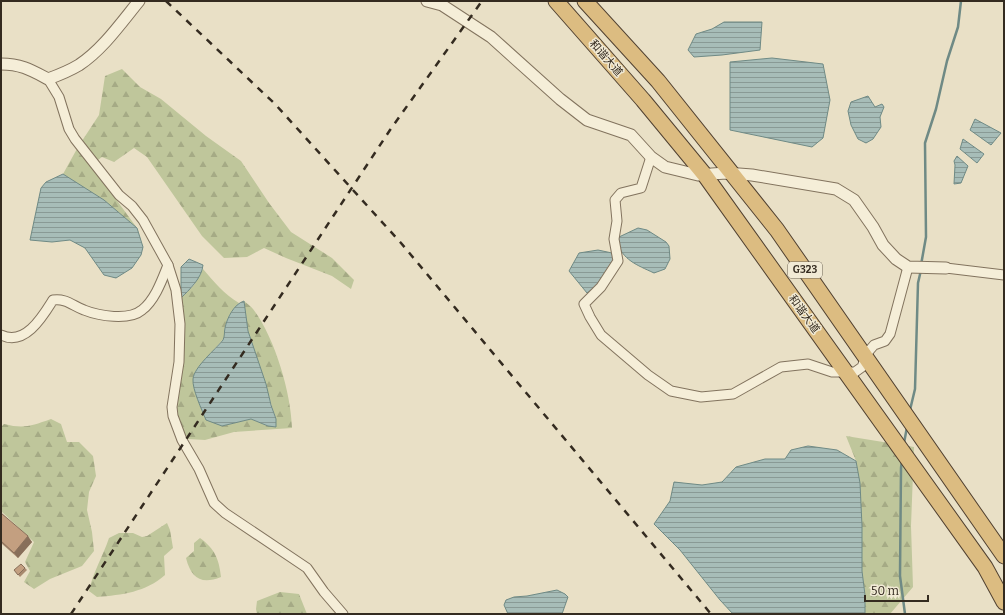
<svg xmlns="http://www.w3.org/2000/svg" width="1005" height="615" font-family="Bitter,'Noto Sans SC',serif">
  <defs>
    <pattern id="forest-firs" width="22" height="20" patternUnits="userSpaceOnUse"><rect width="22" height="20" fill="#bfc69b"/><path d="M5 1l3.5 6h-7zM16 11l3.5 6h-7z" fill="#a5aa85"/></pattern>
    <pattern id="water-rules" width="6" height="5" patternUnits="userSpaceOnUse"><rect width="6" height="5" fill="#a7bdb8"/><path d="M0 2.5h6" fill="none" stroke="#899a95"/></pattern>
  </defs>
  <rect width="100%" height="100%" fill="#e9e0c6"/>
  <g fill="url(#forest-firs)">
    <polygon points="122,69 140,87 161,99 206,136 241,161 269,203 291,232 332,258 354,280 351,289 332,276 286,258 264,248 247,257 224,258 202,236 147,157 134,148 114,162 102,157 90,166 99,176 137,228 104,200 63,174 78,147 99,115 105,76"/>
    <path d="M203,269C214,282 224,294 239,303L230,314L225,326L224,338L195,372L222,426L251,419L268,426L276,419L248,331L244,301C247,304 251,306 253,309C275,338 291,393 292,428L234,432L205,440L188,439L181,429L176,407L181,298L194,285Z"/>
    <path d="M51,419L61,424L67,442H79L93,456L96,476L89,492L87,510L92,532L94,551L82,566L50,579L34,589L24,582L30,571L25,562L34,542L1,511V427L4,424C24,429 31,426 51,419Z"/>
    <polygon points="846,436 914,447 911,526 913,587 890,614 865,614 865,595 862,571 862,526 856,461"/>
    <path d="M167,523L170,530L173,548L164,556L165,575C146,592 122,595 97,597L89,591C93,572 103,556 109,538L119,533H133L142,537L147,536Z"/>
    <path d="M200,538C215,549 219,559 221,577C201,585 191,578 186,558L194,551V543Z"/>
    <polygon points="280,592 299,594 307,614 257,614 256,609 257,601"/>
  </g>
  <g fill="url(#water-rules)" stroke="#6f8a85">
    <polygon points="724,22 762,22 760,50 722,55 694,57 688,50 696,34 712,29"/>
    <polygon points="772,58 823,64 830,100 823,138 812,147 730,130 730,62"/>
    <polygon points="868,96 875,107 882,104 884,107 880,117 881,127 873,139 866,143 858,139 851,125 848,111 851,102"/>
    <polygon points="975,119 1001,133 991,145 970,130"/>
    <polygon points="963,139 984,154 977,163 960,149"/>
    <polygon points="957,156 968,166 961,183 954,184 955,165 954,161"/>
    <polygon points="63,174 104,200 137,228 143,247 141,255 132,268 116,278 104,275 85,248 70,240 52,242 30,240 41,188 46,182"/>
    <path d="M638,228L647,230L666,242L669,246L670,259L665,269L654,273C637,265 622,260 617,241L619,237Z"/>
    <polygon points="598,250 612,253 614,261 599,284 587,293 569,271 579,253"/>
    <path d="M189,259L203,265C202,278 189,290 181,298V267Z"/>
    <path d="M244,301L248,331L266,384L271,405L276,419V427L268,426L251,419L222,426L206,420C202,410 192,389 193,379C194,367 215,350 223,340C225,336 224,332 225,328C227,318 234,304 244,301Z"/>
    <polygon points="808,446 837,450 856,461 860,483 862,526 862,571 865,595 865,614 733,614 720,600 680,550 654,524 670,501 674,482 702,485 722,482 736,467 765,459 785,459 791,450"/>
    <polygon points="557,590 565,594 568,597 562,614 508,614 504,605 506,600 514,597 527,596"/>
  </g>
  <g fill="none" stroke-linecap="round" stroke-linejoin="round">
    <g stroke="#6f8a85" stroke-width="2.5">
      <polyline points="921,265 926,237 925,143 936,109 947,61 958,27 961,1"/>
      <polyline points="910,410 915,389 918,283 921,270"/>
      <polyline points="904,443 907,427"/>
      <polyline points="902,460 901,468 900,576 905,614"/>
    </g>
    <g stroke="#82735e" stroke-width="11">
      <g id="minor">
        <polyline points="48,79 59,97 69,129 75,139 119,195 132,206 143,220 168,265 176,290 180,324 179,362 172,407 173,416 182,440 199,469 214,503 225,513 307,568 324,592 343,614"/>
        <polyline points="651,157 641,188 621,193 615,200 617,221 614,239 618,261 601,287 584,304 590,317 601,335 648,375 671,391 701,397 733,394 781,367 808,364 832,372 855,372 862,367 868,352 874,345 885,341 890,334 908,267"/>
        <polyline points="946,268 1004,275"/>
        <path d="M1,335C25,347 43,316 53,300C66,298 73,306 84,310C99,316 129,321 142,310C155,300 162,280 168,265"/>
      </g>
    </g>
    <g stroke="#82735e" stroke-width="13">
      <g id="tertiary">
        <polyline points="427,1 442,5 491,37 560,99 587,120 631,135 651,157 665,167 698,175 726,173 752,175 836,189 854,200 873,227 883,245 896,259 908,267 946,268"/>
        <path d="M1,64C21,64 31,70 48,79C59,75 69,71 79,65C103,49 121,23 139,1"/>
      </g>
    </g>
    <g stroke="#514131" stroke-width="17">
      <g id="trunk">
        <polyline points="556,1 643,100 704,174 985,567 1004,602"/>
        <polyline points="585,1 658,81 777,230 1004,556"/>
      </g>
    </g>
    <use href="#minor" stroke="#f5eed8" stroke-width="9"/>
    <use href="#tertiary" stroke="#f5eed8" stroke-width="11"/>
    <use href="#trunk" stroke="#dcbc81" stroke-width="15"/>
    <g stroke="#342b20" stroke-width="2.5" stroke-dasharray="7 7" stroke-linecap="butt">
      <polyline points="166,1 275,104 401,243 711,614"/>
      <polyline points="71,614 390,130 482,1"/>
    </g>
  </g>
  <g fill="#a8896e">
    <polygon points="1,513 32,542 18,558 1,543"/>
    <polygon points="25,568 27,570 20,577 14,570"/>
  </g>
  <polygon fill="#886f5a" points="28,536 32,542 18,558 14,553"/>
  <g fill="#c39f80" stroke="#886f5a">
    <polygon points="1,513 28,536 14,553 1,541"/>
    <polygon points="21,564 25,568 18,575 14,570"/>
  </g>
  <g text-anchor="middle" dominant-baseline="central" stroke-width="3" stroke-linejoin="round" paint-order="stroke">
    <rect fill="#f1ead5" stroke="#6d6456" stroke-width="1" x="788" y="262" width="34" height="16" rx="3"/>
    <g font-size="10" font-weight="bold" fill="#342b20">
      <text x="805" y="270">G323</text>
    </g>
    <g font-size="11" fill="#342b20" stroke="#f1ead5">
      <text transform="translate(606 58) rotate(49)">和谐大道</text>
      <text transform="translate(804 314) rotate(54)">和谐大道</text>
    </g>
  </g>
  <rect width="1005" height="615" fill="none" stroke="#342b20" stroke-width="4"/>
  <path d="M865 595v6h63v-6" fill="none" stroke="#342b20" stroke-width="2"/>
  <text x="871" y="595" font-size="12" fill="#342b20" stroke="#f1ead5" stroke-width="3" paint-order="stroke">50 m</text>
</svg>
